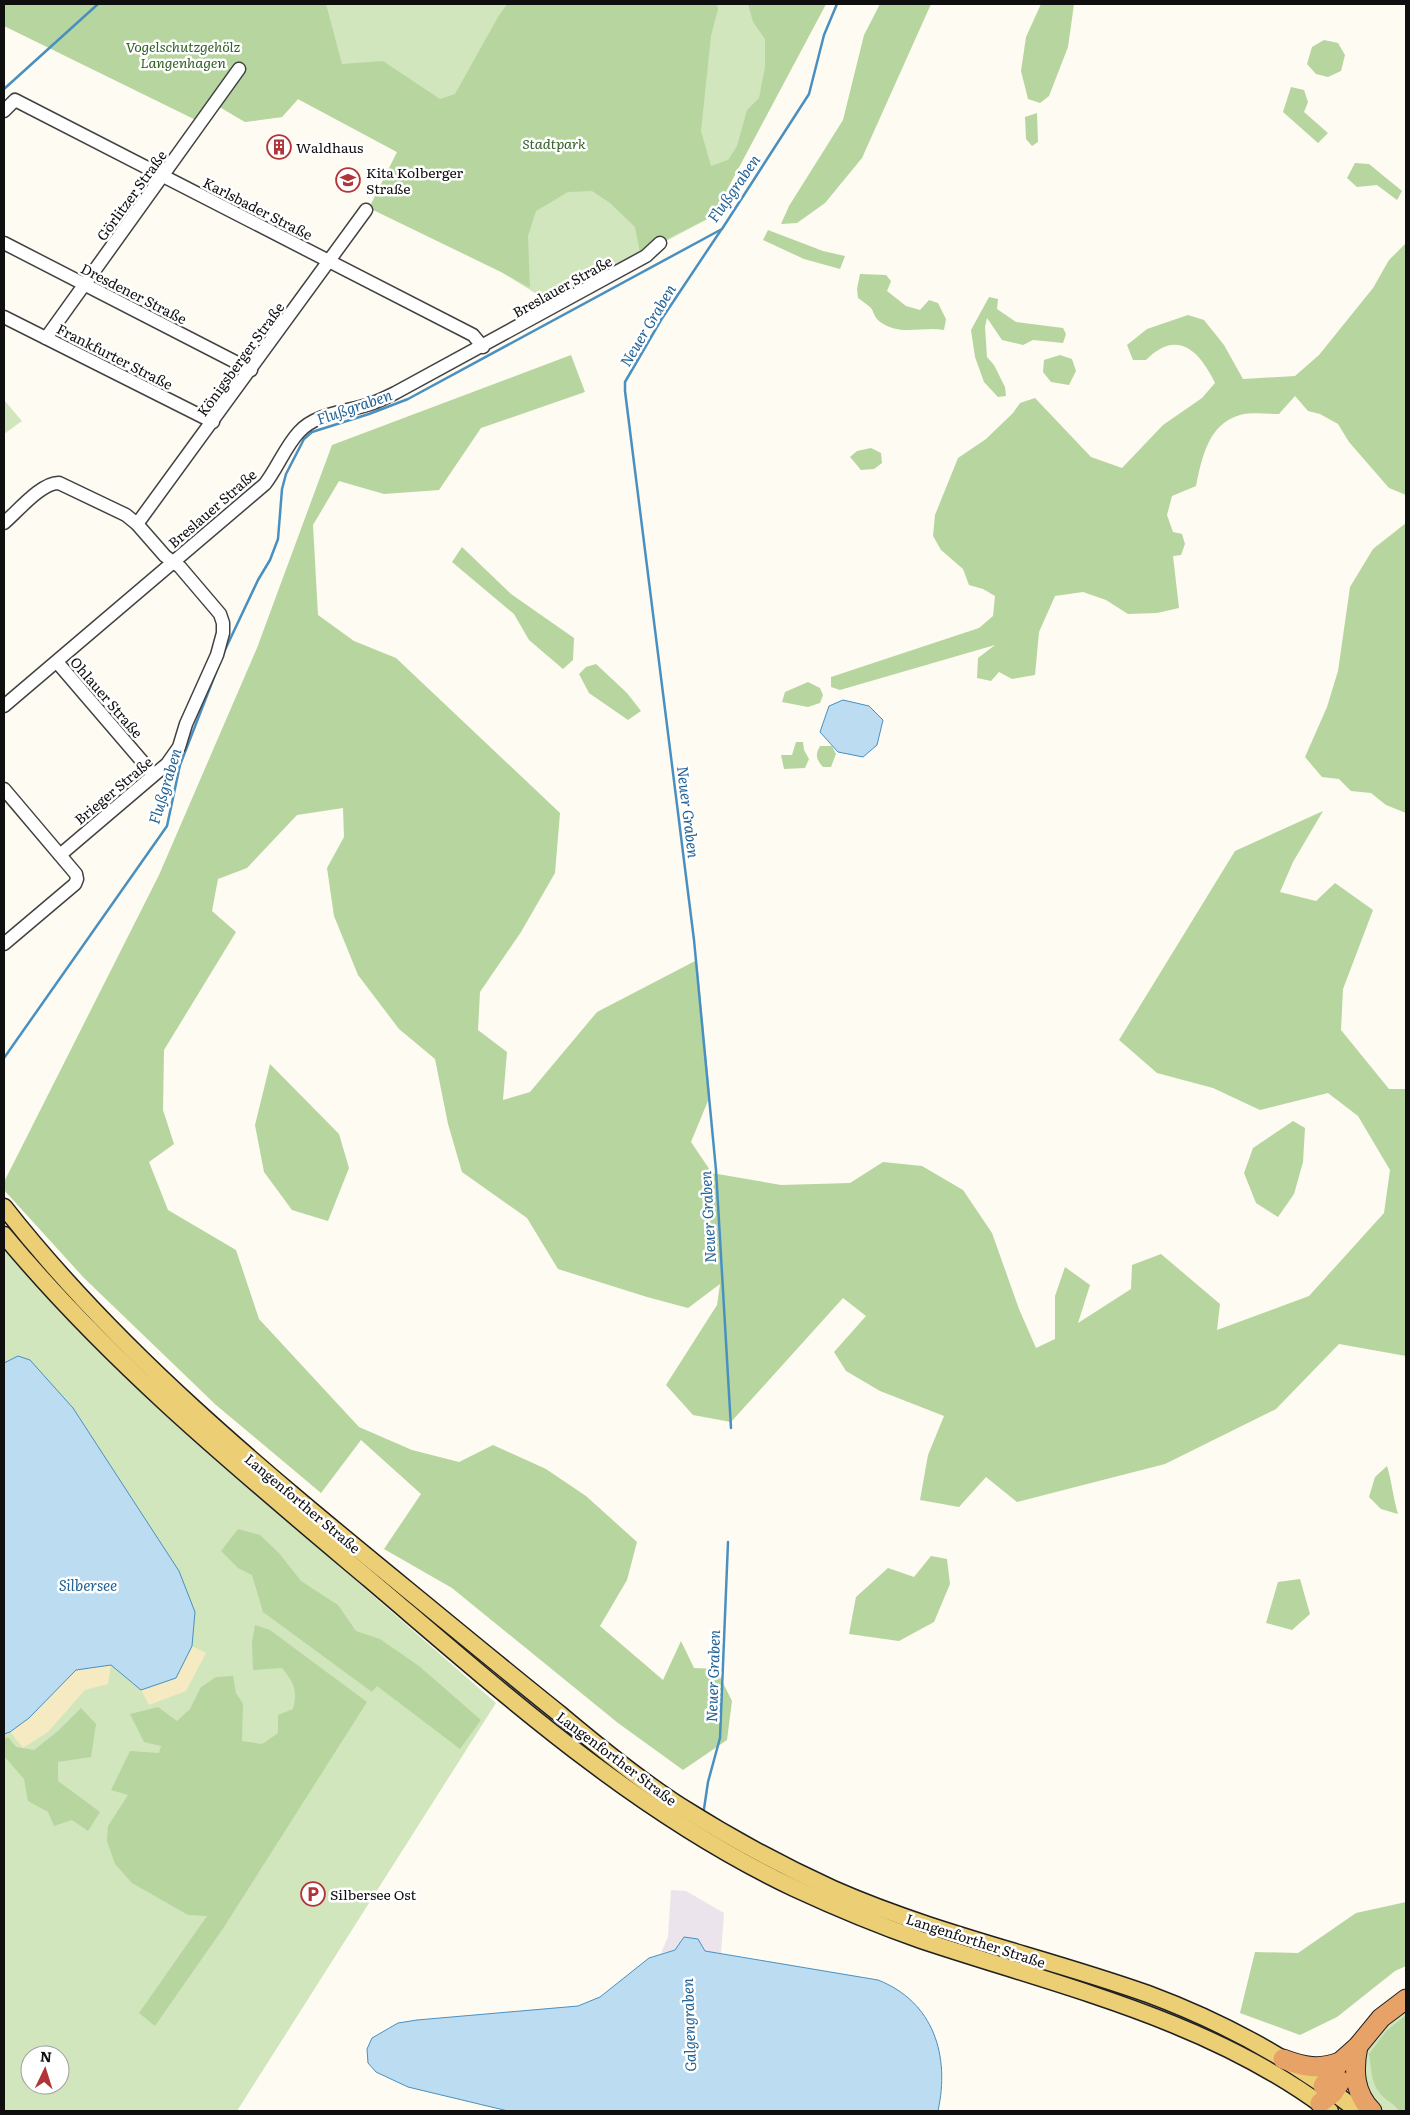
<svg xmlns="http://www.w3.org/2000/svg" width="1410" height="2115" font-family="Literata,serif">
  <rect width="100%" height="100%" fill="#fefbf2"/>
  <polygon fill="#ece4ec" points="671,1890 686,1891 724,1913 721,1953 675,1950 661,1953 668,1937"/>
  <g fill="#d2e6be" fill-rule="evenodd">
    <polygon points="4,4 826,4 713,216 551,303 503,273 397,152 298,99 282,117 245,122 218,106 4,26"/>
    <polygon points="4,400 22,421 4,434"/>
    <path d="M4,1247L189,1435L496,1703L237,2111H4ZM30,2055H60V2085H30Z"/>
    <polygon points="1406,2004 1406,2111 1382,2111 1366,2090 1363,2053 1367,2044"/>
  </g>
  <g fill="#b7d59f">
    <polygon points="4,4 326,4 342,64 383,61 440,99 455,94 498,17 507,4 717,4 718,9 711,36 701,131 711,166 728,160 737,146 747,110 759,98 765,67 765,39 753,22 748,4 826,4 713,216 640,253 635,227 610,203 592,191 568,192 536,211 528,236 530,288 503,273 369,208 397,152 298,99 282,117 245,122 218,106 206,125 4,26"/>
    <polygon points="880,4 931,4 862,158 825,203 797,223 781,224 789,206 843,120 864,35"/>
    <polygon points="1041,4 1074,4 1068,47 1049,96 1040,103 1028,99 1021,71 1026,37"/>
    <polygon points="1324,40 1338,43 1345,55 1341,71 1328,77 1316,74 1307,64 1312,47"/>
    <polygon points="1291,87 1304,90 1308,102 1304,112 1328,133 1318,143 1283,112"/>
    <polygon points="1037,113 1038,142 1032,146 1026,139 1025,117"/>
    <polygon points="1355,163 1369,164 1402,191 1397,200 1377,185 1357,187 1347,178"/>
    <polygon points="768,230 823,251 845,256 840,269 804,259 763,240"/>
    <path d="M1406,243V495L1389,488L1349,442L1338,424L1320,414L1308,411L1295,396L1279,414C1267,414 1252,412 1240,415C1208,424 1202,458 1196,486L1172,496L1167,515L1173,532L1182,534L1185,544L1181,555L1173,556L1179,608L1157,613L1128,614L1106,600L1083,592L1055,596L1039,632L1035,675L1012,679L999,672L991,681L977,678L978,658L995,645L840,690L831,687V677L979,628L993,616L995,596L983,589L969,585L963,569L941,550L933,536L935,515L958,458L986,439L1013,413L1020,403L1035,398L1091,457L1122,468L1163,425L1202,398L1215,383C1200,352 1178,328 1146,360H1133L1127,345L1147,329L1188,315L1204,320L1224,345L1243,379L1295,376L1319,355L1373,288L1389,260Z"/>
    <path d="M860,274L886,275L891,281L887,291L906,306L920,310L929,300L938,303L946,319L944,330C921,326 899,337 879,321C874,317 874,312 871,308C867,304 862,301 858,298L857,289Z"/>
    <polygon points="989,297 998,299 997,309 1016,322 1063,328 1066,334 1063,343 1033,340 1023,345 1002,340 987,318 985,327 987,357 994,365 1005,387 1006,396 998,397 984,382 975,357 971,330"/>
    <polygon points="571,355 585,392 481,428 439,490 384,494 339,481 313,525 318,615 354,641 396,658 560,813 555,873 521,932 480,992 478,1030 507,1052 503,1100 530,1092 597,1012 697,960 710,1096 691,1142 712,1173 781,1185 850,1183 883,1162 922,1166 963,1190 992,1233 1019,1309 1036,1348 1055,1339 1055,1296 1065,1267 1090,1285 1078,1323 1131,1289 1132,1265 1161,1254 1220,1304 1217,1330 1309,1296 1384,1213 1390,1170 1358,1116 1328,1093 1260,1110 1213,1088 1157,1073 1119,1040 1235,851 1323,811 1293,862 1280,892 1316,901 1335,883 1373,910 1343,989 1341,1030 1389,1089 1406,1089 1406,1356 1339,1344 1276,1409 1165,1464 1017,1502 986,1477 959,1507 920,1500 928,1455 944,1416 880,1391 846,1371 834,1352 866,1316 843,1298 731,1422 693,1415 666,1385 717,1305 720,1284 688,1308 647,1297 558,1269 527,1218 462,1172 448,1124 435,1059 399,1029 358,975 334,916 327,868 344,837 343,808 297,815 247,868 218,879 212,911 236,932 164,1050 163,1110 174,1144 149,1162 168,1210 236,1250 259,1319 359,1427 412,1450 459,1462 493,1445 546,1469 586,1496 637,1542 627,1580 600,1626 663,1680 681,1641 694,1668 716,1669 732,1701 727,1740 683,1770 618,1723 452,1588 384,1549 421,1494 361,1440 321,1493 216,1405 84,1278 4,1190 4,1182 159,875 257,648 332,445"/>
    <polygon points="1060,355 1072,359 1076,371 1069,385 1051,382 1043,372 1044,360"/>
    <polygon points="871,448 881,453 882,463 874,469 861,470 850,457 857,451"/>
    <polygon points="1406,523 1406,813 1386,805 1371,793 1351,791 1339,779 1322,777 1305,757 1327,707 1338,671 1350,587 1373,549"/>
    <polygon points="462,547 511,594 574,638 573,660 563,669 529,640 514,614 452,562"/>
    <polygon points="596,664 627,693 641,711 628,720 589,693 579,674 586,667"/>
    <polygon points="808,682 820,688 823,695 820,703 808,707 782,702 785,692"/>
    <polygon points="796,742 803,742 804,750 809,759 805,768 784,769 781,755 792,755"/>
    <path d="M820,746H832L836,754L831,767H823C816,759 815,755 820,746Z"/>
    <polygon points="270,1064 339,1134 349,1168 328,1221 292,1210 264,1172 255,1125"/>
    <polygon points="1293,1121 1305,1128 1303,1162 1294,1194 1278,1217 1256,1203 1244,1173 1253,1148"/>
    <path d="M1387,1466C1392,1482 1393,1498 1398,1514L1381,1509L1369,1497L1375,1477Z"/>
    <polygon points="238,1529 260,1535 279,1553 301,1581 338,1605 356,1631 380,1639 419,1666 481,1720 460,1749 377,1686 372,1692 263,1612 252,1575 238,1568 221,1551"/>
    <polygon points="931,1556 947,1559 950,1584 934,1622 899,1641 849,1634 856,1597 888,1568 914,1577"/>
    <polygon points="1300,1579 1310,1614 1292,1630 1266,1623 1278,1582"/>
    <path d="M255,1625L270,1630L367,1702L224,1927L155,2026L139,2013L207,1916L188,1915L132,1883L115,1864L107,1841L108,1826L128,1795L111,1790L130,1751L159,1753L161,1746L144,1742L130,1714L158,1707L177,1721L190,1709L201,1687L216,1677L233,1676L236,1693L243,1704L242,1741L262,1744L278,1733V1715L293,1709C298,1690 294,1683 282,1668L253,1670L252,1642Z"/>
    <polygon points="81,1708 96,1724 91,1757 58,1762 58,1781 100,1812 88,1831 72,1820 54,1826 48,1812 28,1801 24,1779 4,1756 4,1739 8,1737 16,1747 34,1750 58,1731"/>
    <polygon points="1406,1902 1406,1966 1395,1971 1337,2017 1300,2035 1240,2013 1255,1952 1298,1953 1356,1913"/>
    <path d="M1406,2015V2111H1399C1394,2103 1384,2100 1379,2092C1371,2083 1371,2065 1369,2054L1386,2031Z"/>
  </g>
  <g fill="#f5eac2">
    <polygon points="192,1646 206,1653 186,1691 149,1705 141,1690 176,1678"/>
    <polygon points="111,1665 108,1684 85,1690 48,1732 23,1748 10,1732 29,1718 76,1670"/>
  </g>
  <g fill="#bbdcf1" stroke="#4990c1">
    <polygon points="843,700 869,706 883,720 877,745 863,757 838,752 820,732 829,706"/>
    <polygon points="18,1356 30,1360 73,1408 179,1571 195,1612 192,1646 176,1678 141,1690 111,1665 76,1670 29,1718 10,1732 4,1734 4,1363"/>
    <path d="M684,1937L698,1939L705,1951L878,1980C934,2002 950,2056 938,2111H508L408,2087L376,2072L368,2063L367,2049L372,2038L398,2023L417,2020L578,2006L600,1997L649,1958L675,1950Z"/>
  </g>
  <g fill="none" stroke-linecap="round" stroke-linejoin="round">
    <g stroke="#4990c1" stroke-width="2.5">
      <polyline points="4,89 98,4"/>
      <polyline points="721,230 661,320 625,382 625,391 694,940 716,1170 731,1428"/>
      <polyline points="224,652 258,580 270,560 278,539 282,489 286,474 304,439 312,432 369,414 408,399 722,229 809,94 824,35 837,4"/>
      <polyline points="4,1058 167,826 180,765 218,667"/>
      <polyline points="704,1809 708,1782 720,1738 728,1542"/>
    </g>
    <g stroke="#424242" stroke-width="15">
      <g id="minor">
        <polyline points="4,111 15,100 473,335 483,347"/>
        <polyline points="4,243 251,370"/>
        <polyline points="4,317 213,422"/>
        <polyline points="46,338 239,69"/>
        <path d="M4,523C17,512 42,482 59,483L126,515L137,524L165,556L180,567L220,614L223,623V633L217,655L186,724L179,747L167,764L60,855"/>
        <polyline points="137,524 366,210"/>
        <polyline points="57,662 153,774"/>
        <path d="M4,706L265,484C278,467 285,447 299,432C316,413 347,412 370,404C379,401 387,397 395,393L646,256L660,243"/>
        <polyline points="4,789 76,874 77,879 75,884 4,944"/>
      </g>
    </g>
    <g stroke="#202020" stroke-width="19">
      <g id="major">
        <path d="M4,1207C124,1360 276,1482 426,1605C471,1642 516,1679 561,1715C599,1747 638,1779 680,1806C729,1837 780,1865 833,1889C935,1934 1044,1957 1148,1994C1223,2022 1295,2061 1358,2111"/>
        <path d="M4,1235C111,1364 241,1471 369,1579C503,1693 634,1812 794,1888C835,1907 878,1925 921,1940C1062,1987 1210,2020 1330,2111"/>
      </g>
    </g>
    <g stroke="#202020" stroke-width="21">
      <g id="highway">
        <path d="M1358,2046C1353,2070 1354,2093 1372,2111"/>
        <path d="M1283,2059C1304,2067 1319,2070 1340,2062"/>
        <polyline points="1323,2086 1340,2062 1358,2046 1381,2018 1406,1999"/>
        <polyline points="1320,2103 1333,2093 1341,2081"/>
      </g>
    </g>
    <use href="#minor" stroke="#fff" stroke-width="12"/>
    <use href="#major" stroke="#eccf74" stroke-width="16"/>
    <use href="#highway" stroke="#e7a267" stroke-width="19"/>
  </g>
  <defs>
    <g id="building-ring" transform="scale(1.25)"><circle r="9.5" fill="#fff" stroke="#b23338" stroke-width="1.5"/><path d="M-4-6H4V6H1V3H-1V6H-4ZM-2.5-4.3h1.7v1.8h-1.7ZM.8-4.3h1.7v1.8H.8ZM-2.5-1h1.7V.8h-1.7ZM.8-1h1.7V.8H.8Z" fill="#b23338"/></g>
    <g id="school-ring" transform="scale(1.25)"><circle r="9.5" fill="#fff" stroke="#b23338" stroke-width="1.5"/><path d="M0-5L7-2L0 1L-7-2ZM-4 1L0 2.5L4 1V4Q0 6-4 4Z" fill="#b23338"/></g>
    <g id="parking-ring" transform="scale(1.25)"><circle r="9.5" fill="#fff" stroke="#b23338" stroke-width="1.5"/><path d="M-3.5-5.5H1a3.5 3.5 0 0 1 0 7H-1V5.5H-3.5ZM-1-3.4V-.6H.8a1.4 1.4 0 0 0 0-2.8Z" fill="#b23338"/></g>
  </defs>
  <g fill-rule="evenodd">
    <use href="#building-ring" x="279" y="147"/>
    <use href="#school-ring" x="348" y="180"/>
    <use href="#parking-ring" x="313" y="1894"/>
  </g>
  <g text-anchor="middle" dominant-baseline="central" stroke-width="5" stroke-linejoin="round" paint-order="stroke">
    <g font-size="14" font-style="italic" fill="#316125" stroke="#fff">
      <text x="183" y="46">Vogelschutzgehölz<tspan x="183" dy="16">Langenhagen</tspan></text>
      <text x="554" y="143">Stadtpark</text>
    </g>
    <g font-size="14" fill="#0f0f0f" stroke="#fff" text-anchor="start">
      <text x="296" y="147">Waldhaus</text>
      <text x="366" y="172">Kita Kolberger<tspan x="366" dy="16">Straße</tspan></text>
      <text x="330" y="1894">Silbersee Ost</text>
    </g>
    <g font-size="14" fill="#0f0f0f" stroke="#fff">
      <text transform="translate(131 195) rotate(-54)">Görlitzer Straße</text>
      <text transform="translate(258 208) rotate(27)">Karlsbader Straße</text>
      <text transform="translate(562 286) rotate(-29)">Breslauer Straße</text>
      <text transform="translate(134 293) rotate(27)">Dresdener Straße</text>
      <text transform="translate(115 356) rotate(27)">Frankfurter Straße</text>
      <text transform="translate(240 359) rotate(-54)">Königsberger Straße</text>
      <text transform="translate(212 508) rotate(-41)">Breslauer Straße</text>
      <text transform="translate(107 697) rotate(49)">Ohlauer Straße</text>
      <text transform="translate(113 790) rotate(-40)">Brieger Straße</text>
      <text transform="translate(303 1503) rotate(40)">Langenforther Straße</text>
      <text transform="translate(617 1758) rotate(37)">Langenforther Straße</text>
      <text transform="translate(976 1940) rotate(18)">Langenforther Straße</text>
    </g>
    <g font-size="15" font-style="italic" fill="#236396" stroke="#fff">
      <text transform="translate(733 188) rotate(-55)">Flußgraben</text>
      <text transform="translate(647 325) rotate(-59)">Neuer Graben</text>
      <text transform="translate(354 406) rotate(-19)">Flußgraben</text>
      <text transform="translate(164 786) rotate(-73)">Flußgraben</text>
      <text transform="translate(689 812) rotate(83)">Neuer Graben</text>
      <text transform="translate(707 1217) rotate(-93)">Neuer Graben</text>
      <text x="88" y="1584">Silbersee</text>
      <text transform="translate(712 1676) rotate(-88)">Neuer Graben</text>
      <text transform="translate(688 2025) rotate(-92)">Galgengraben</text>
    </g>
  </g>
  <rect width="1410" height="2115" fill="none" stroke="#0f0f0f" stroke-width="10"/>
  <g transform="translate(45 2070) rotate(4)"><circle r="24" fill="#ffffff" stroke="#9f9f9f"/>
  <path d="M0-4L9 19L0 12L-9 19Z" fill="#b23338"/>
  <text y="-8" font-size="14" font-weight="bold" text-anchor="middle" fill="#0f0f0f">N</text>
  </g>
</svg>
